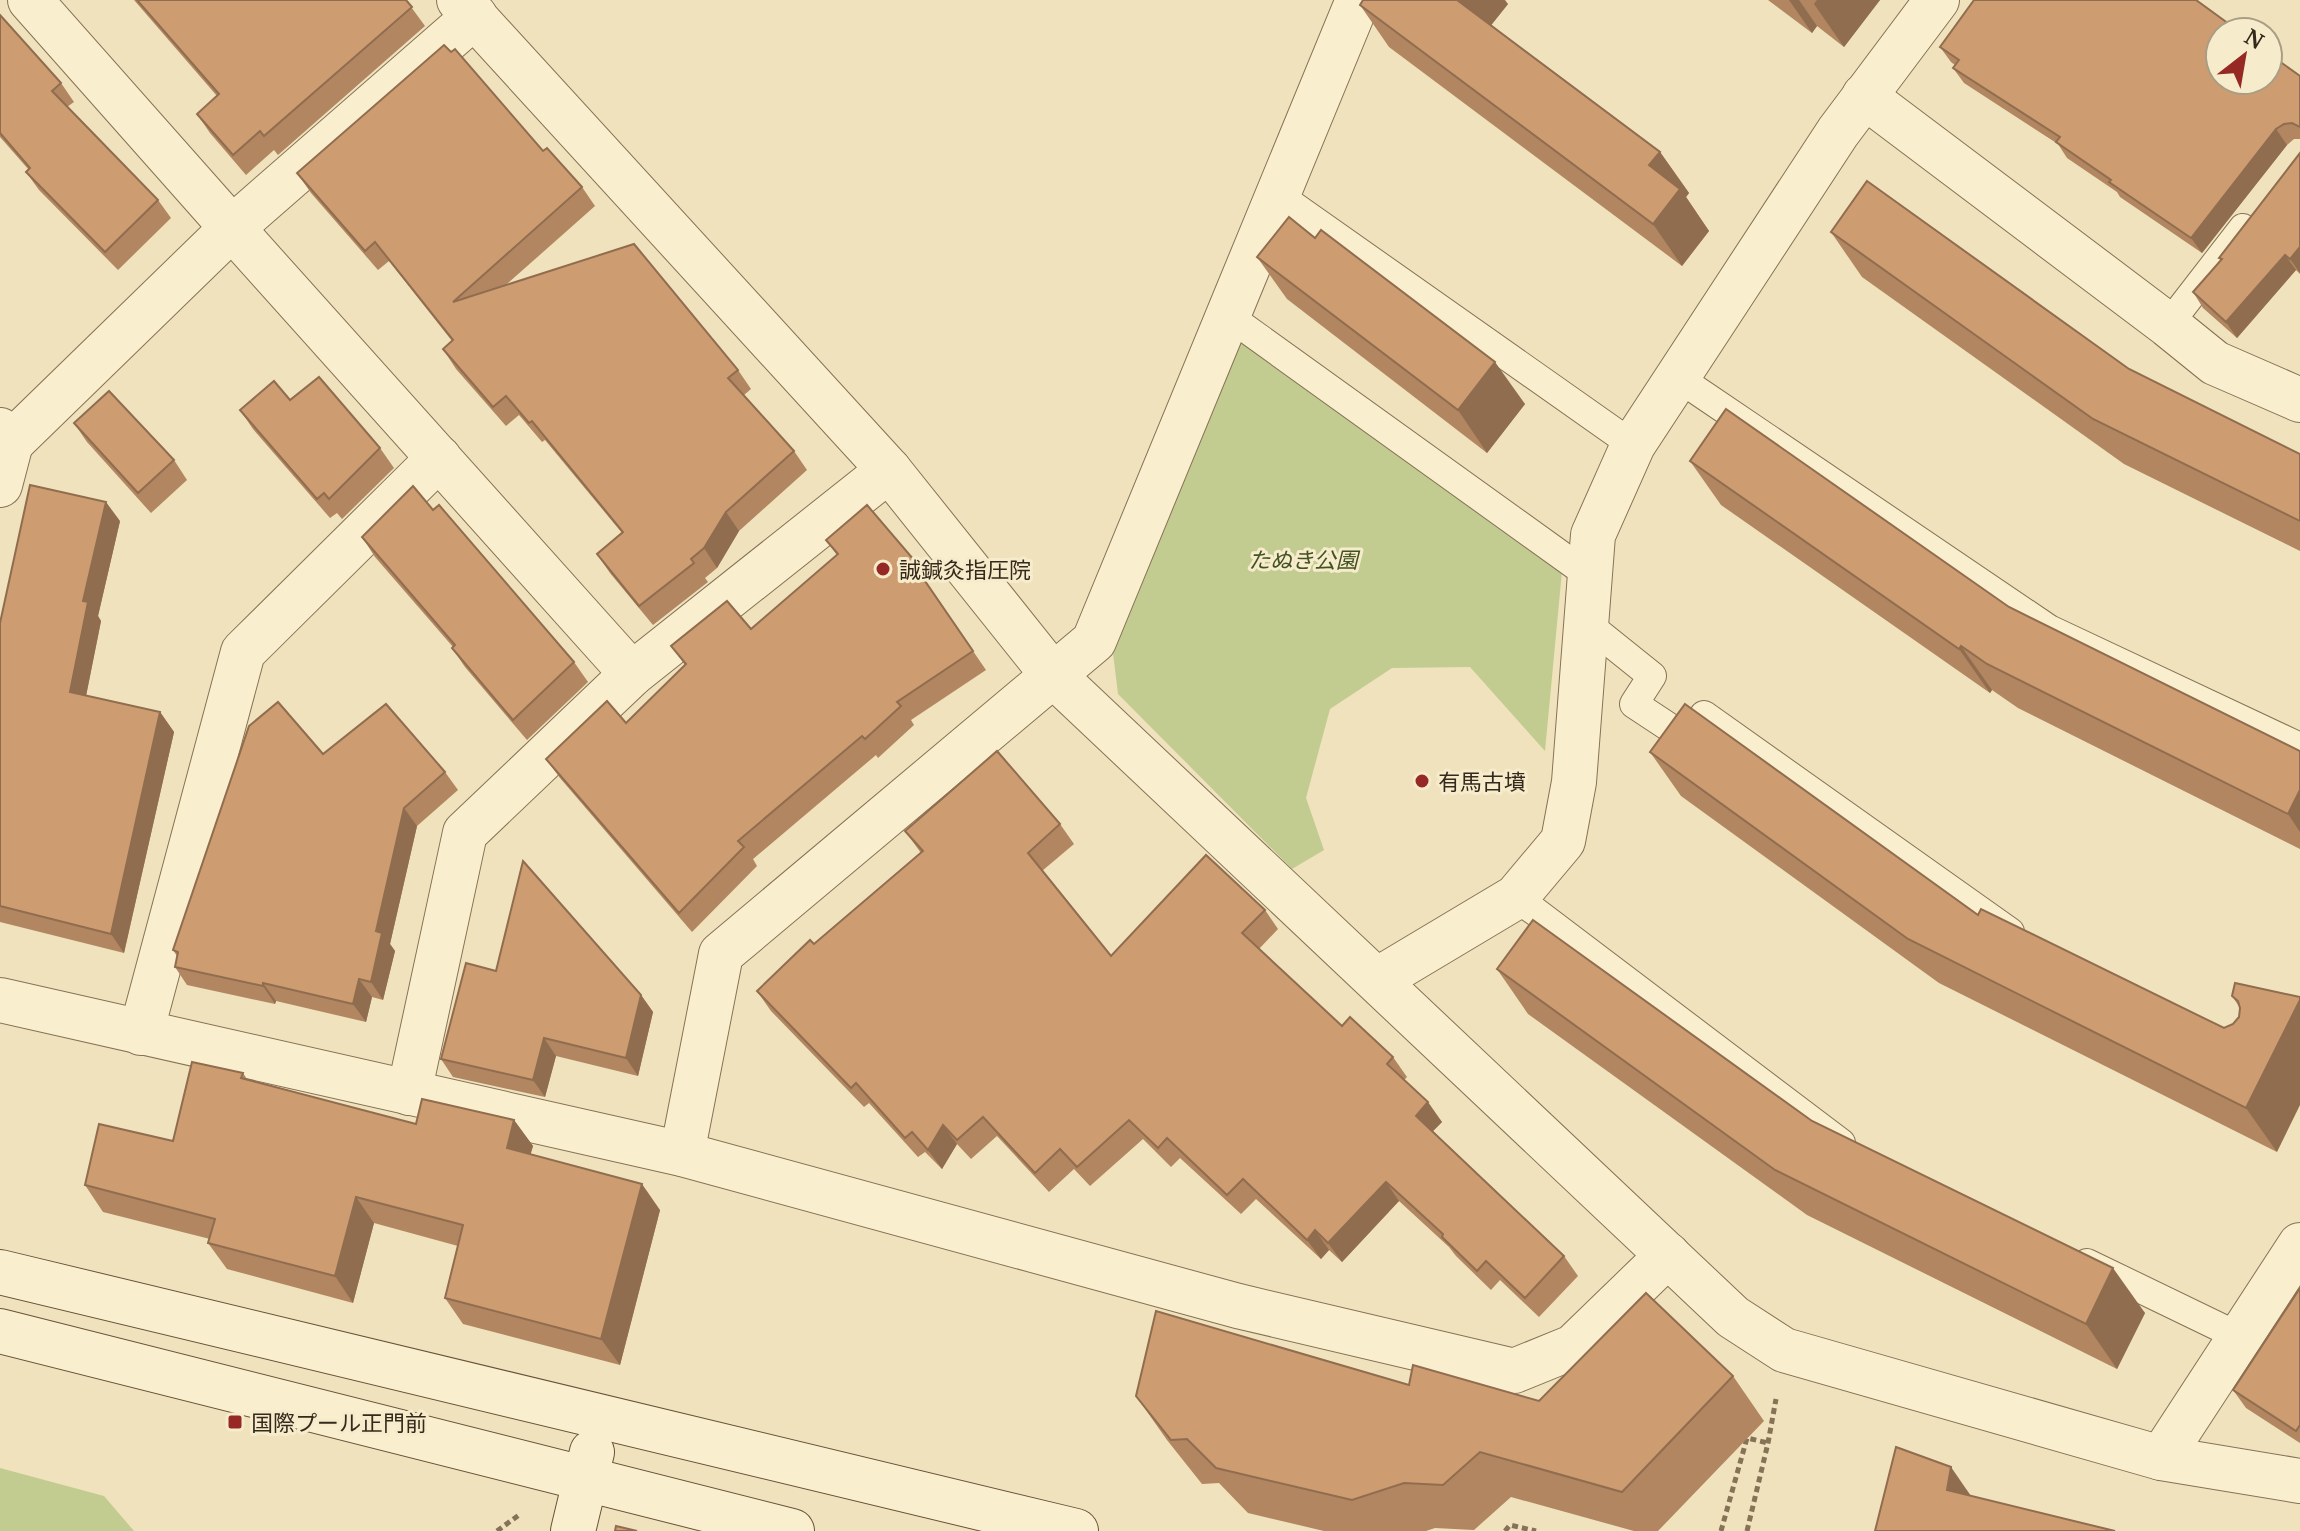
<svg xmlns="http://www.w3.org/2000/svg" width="2300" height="1531" font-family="'Noto Serif','Noto Sans JP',serif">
  <rect width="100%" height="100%" fill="#efe2bc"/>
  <g fill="#c2cc91">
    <polygon points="1241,337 1562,571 1545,751 1470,667 1392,668 1330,709 1306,798 1324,850 1292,869 1118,694 1113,653"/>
    <polygon points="0,1468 104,1496 134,1531 0,1531"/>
  </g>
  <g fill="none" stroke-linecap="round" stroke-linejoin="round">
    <g stroke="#867256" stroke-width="30">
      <g id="lane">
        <polyline points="1278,195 1633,445"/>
        <polyline points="1227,315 1590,576"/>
        <polyline points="2168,325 2243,228"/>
        <polyline points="1677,377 2049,629 2300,747"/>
        <polyline points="1586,623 1652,676 1634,704 1687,739 1704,715 2010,932"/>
        <polyline points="1516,897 1841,1143"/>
        <polyline points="2087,1263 2240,1337"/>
      </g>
    </g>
    <g stroke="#867256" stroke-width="46">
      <g id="street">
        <polyline points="30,0 232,228 632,674"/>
        <polyline points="459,0 889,470 1052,674 1733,1317 1784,1350 2161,1458 2300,1481"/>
        <polyline points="1864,96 2168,325 2215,363 2300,400"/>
        <polyline points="0,430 11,443 0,485"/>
        <polyline points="11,443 232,228 475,16"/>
        <polyline points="1377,980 1516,897 1563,841 1574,782 1593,535 1633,445 1838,132 1937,0"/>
        <polyline points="0,1000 682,1154 1238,1306 1514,1371 1573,1347 1668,1255"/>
        <polyline points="141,1033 243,652 439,458"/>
        <polyline points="409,1093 465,833 632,674 889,470"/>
        <polyline points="682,1154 721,954 1094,641 1358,0"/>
        <polyline points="2161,1458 2300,1245"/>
      </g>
    </g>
    <g stroke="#685339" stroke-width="46">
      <g id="secondary">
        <polyline points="0,1272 1076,1531"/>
        <polyline points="0,1331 792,1531"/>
        <polyline points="573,1531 592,1452"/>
      </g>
    </g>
    <g stroke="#867256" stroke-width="5" stroke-dasharray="6 4" stroke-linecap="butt">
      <polyline points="497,1531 519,1515"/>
      <polyline points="1505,1531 1510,1525 1536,1531"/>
      <polyline points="1721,1531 1747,1438 1768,1443"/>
      <polyline points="1747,1531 1768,1443 1776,1399"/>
    </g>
    <use href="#lane" stroke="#f9efcf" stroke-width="28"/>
    <use href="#street" stroke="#f9efcf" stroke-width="44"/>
    <use href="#secondary" stroke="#f9efcf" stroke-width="44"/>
  </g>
  <g fill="#b18661">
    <polygon points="134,0 406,0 425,26 278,155 274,150 246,175 210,133 197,114 217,96"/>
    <polygon points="1768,0 1880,0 1844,47 1817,26 1812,33"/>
    <polygon points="1508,4 1491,25 1660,152 1689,193 1686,197 1709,231 1682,266 1389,47 1360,5"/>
    <polygon points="0,15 61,83 74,102 67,107 158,200 171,218 118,270 39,190 26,172 29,170 0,137"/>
    <polygon points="1940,47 2300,76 2300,139 2294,139 2287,145 2202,253 2120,197 2117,192 2067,158 2058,144 1964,83 1953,68 1955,65 1951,62"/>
    <polygon points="543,151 582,187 595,206 507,284 738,370 751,389 744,395 794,451 807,470 739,531 717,568 705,578 708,582 653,625 610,573 597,554 622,533 545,440 542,442 519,415 506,426 456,369 443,349 452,341 389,261 378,270 311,193 297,173"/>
    <polygon points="2300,153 2300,274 2296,270 2237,338 2203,308 2193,292 2221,260 2219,258"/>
    <polygon points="1831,232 2129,369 2300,454 2300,551 2124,464 1862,277"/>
    <polygon points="1257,257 1525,404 1487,453 1287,299"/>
    <polygon points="240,410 380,448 394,468 342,519 337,513 330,518 253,429"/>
    <polygon points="74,423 174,460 187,480 151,513 87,442"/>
    <polygon points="1690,461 2009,607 2300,751 2300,849 2018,708 1992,690 1990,693 1721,505"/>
    <polygon points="433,510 574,662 588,682 527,740 465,667 452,648 453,647 375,557 362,537"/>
    <polygon points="120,521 98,616 101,621 86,696 160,712 174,732 124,953 0,922 0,623"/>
    <polygon points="826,540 914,560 927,579 925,581 986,670 911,720 914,725 878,758 876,755 753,859 757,866 692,932 560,778 546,759 626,723 685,665 671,646 751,629 837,555"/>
    <polygon points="1650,752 1978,915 2224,1028 2233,1024 2239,1017 2240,1008 2232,996 2235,983 2277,1152 1939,983 1681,796"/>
    <polygon points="323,754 445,772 458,790 417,826 390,944 395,951 383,1000 372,997 366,1022 276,1001 275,1004 187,985 175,967 177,956 173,950"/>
    <polygon points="1060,824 1074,844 1042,871 1111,956 1265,910 1278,929 1259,949 1342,1026 1393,1057 1407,1077 1404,1080 1442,1122 1433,1131 1564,1256 1578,1276 1539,1317 1500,1280 1491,1290 1456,1256 1449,1247 1399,1201 1342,1262 1329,1250 1321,1259 1256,1199 1241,1214 1180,1158 1171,1167 1143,1139 1090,1186 1074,1169 1049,1192 997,1136 971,1159 957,1144 942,1169 925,1152 918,1157 869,1103 864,1107 771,1011 757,991 814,944 921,853 905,831"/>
    <polygon points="1497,969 1812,1121 2145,1313 2117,1369 1807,1215 1528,1014"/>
    <polygon points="496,971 641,995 653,1012 638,1076 556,1056 545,1097 453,1077 441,1059"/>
    <polygon points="243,1073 247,1079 416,1124 514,1120 533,1146 530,1154 660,1210 620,1365 463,1324 445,1298 458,1246 374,1223 353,1303 227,1269 208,1243 210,1239 103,1212 85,1185 173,1141"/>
    <polygon points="2300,1288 2300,1443 2246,1408 2233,1390"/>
    <polygon points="1733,1376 1764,1421 1658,1531 1634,1531 1511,1497 1474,1530 1435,1528 1426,1531 1324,1531 1248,1513 1219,1483 1202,1484 1167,1440 1136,1396 1409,1385 1539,1401"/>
  </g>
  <g fill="#906d4f">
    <polygon points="1454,0 1505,0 1508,4 1481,38"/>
    <polygon points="1789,0 1799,0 1817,26 1812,33"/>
    <polygon points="1817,0 1880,0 1844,47 1814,4"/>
    <polygon points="2276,129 2287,145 2202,253 2191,238"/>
    <polygon points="1660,152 1689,193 1686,197 1709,231 1682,266 1653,224 1649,165"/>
    <polygon points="2300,247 2300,273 2290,259"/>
    <polygon points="2285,255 2296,270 2237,338 2226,322"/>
    <polygon points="1495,362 1525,404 1487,453 1458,410"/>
    <polygon points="106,502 120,521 98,616 101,621 83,711 70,692 83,601"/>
    <polygon points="726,512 739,531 717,568 704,548"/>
    <polygon points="1961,646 1992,690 1990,693 1959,649"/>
    <polygon points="160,712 174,732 124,953 111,934"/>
    <polygon points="2300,790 2300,832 2288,814"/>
    <polygon points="404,808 417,826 390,944 395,951 383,1000 371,982 376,931"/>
    <polygon points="359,979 372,997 366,1022 353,1004"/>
    <polygon points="263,983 276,1001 275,1004 263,986"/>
    <polygon points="641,995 653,1012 638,1076 626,1058"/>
    <polygon points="2300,1000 2300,1105 2277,1152 2246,1108"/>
    <polygon points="544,1038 556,1056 545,1097 533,1080"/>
    <polygon points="1428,1102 1442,1122 1429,1135 1416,1116"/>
    <polygon points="514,1120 533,1146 525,1174 507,1148"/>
    <polygon points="943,1125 957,1144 942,1169 928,1150"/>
    <polygon points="1386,1182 1399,1201 1342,1262 1328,1243"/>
    <polygon points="642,1184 660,1210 620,1365 601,1339"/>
    <polygon points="356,1197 374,1223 353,1303 335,1276"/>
    <polygon points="1315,1230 1329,1250 1321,1259 1307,1240"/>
    <polygon points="2113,1268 2145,1313 2117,1369 2086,1324"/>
    <polygon points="1951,1467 1982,1512 1947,1490"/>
  </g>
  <g fill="#ce9c71" stroke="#906d4f" stroke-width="2">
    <polygon points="137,0 406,0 412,7 264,136 260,131 233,155 197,114 219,94"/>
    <polygon points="1363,0 1457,0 1660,152 1649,165 1680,189 1653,224 1360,5"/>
    <polygon points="1974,0 2196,0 2240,32 2220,32 2220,80 2268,80 2268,53 2300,76 2300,127 2292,123 2284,124 2276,129 2191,238 2109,182 2111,180 2056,142 2060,137 1953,68 1959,60 1940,47"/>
    <polygon points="0,15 61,83 52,91 158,200 105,252 26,172 30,168 0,133"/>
    <polygon points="444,45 451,52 455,49 543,151 547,148 582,187 453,302 634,244 738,370 728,378 794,451 726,512 704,548 691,559 694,563 639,606 597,554 623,532 532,421 529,423 506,396 493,407 443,349 453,340 375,242 365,251 297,173"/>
    <polygon points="2300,153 2300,247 2290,259 2285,255 2226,322 2193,292 2222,259 2219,258"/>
    <polygon points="1867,181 2129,369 2300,454 2300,521 2093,419 1831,232"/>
    <polygon points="1289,217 1315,238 1321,230 1495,362 1458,410 1257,257"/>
    <polygon points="319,377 380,448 329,499 324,493 317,499 240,410 274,381 290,400"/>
    <polygon points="109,391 174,460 138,493 74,423"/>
    <polygon points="1726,409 2009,607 2300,751 2300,790 2288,814 1987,664 1961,646 1959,649 1690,461"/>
    <polygon points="30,485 106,502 83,601 88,602 70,692 160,712 111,934 0,906 0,623"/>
    <polygon points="413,486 433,510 439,505 574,662 513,720 452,648 455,645 362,537"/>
    <polygon points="867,505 914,560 912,562 973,651 897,702 901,706 865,739 862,736 738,841 744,847 679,913 546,759 607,701 626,723 686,664 671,646 727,601 751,629 838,554 826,540"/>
    <polygon points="278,702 323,754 386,704 445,772 404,808 376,931 382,933 371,982 359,979 353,1004 263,983 263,986 175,967 178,952 173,950 249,726"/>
    <polygon points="1685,704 1978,915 1981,909 2224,1028 2233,1024 2239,1017 2240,1008 2238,1001 2232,996 2235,983 2300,997 2300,1000 2246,1108 1908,939 1650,752"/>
    <polygon points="997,751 1060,824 1028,853 1111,956 1206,855 1265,910 1242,933 1342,1026 1350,1017 1393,1057 1387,1064 1428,1102 1416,1116 1564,1256 1525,1298 1486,1261 1477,1271 1442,1237 1443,1234 1386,1182 1328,1243 1315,1230 1307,1240 1243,1179 1227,1195 1167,1138 1158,1148 1129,1120 1077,1167 1060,1149 1035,1173 983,1117 957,1140 943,1125 928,1150 912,1132 905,1138 856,1083 851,1088 757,991 810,940 814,944 923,851 905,831"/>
    <polygon points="523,861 641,995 626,1058 544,1038 533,1080 441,1059 466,963 496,971"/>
    <polygon points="1533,920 1812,1121 2113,1268 2086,1324 1775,1170 1497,969"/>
    <polygon points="192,1062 243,1073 241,1078 416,1124 422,1099 514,1120 507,1148 642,1184 601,1339 445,1298 463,1225 356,1197 335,1276 208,1243 215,1219 85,1185 99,1124 173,1141"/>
    <polygon points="2300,1288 2300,1425 2296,1431 2233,1390"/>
    <polygon points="1646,1293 1733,1376 1622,1492 1480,1452 1443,1485 1404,1483 1352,1500 1216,1468 1187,1439 1171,1440 1136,1396 1156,1311 1409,1385 1413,1365 1539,1401"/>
    <polygon points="1896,1447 1951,1467 1947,1490 2115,1531 1875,1531"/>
    <polygon points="616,1526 637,1531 615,1531"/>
  </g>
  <g fill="#972924" stroke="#f6eccc" stroke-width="3">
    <circle cx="883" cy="569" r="8"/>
    <circle cx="1422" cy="781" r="8"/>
    <rect x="227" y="1414" width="16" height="16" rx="4"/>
  </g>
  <g text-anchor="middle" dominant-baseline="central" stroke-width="6" stroke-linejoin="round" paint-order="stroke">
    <g font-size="22" font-style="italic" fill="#435221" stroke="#f6eccc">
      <text x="1303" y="559">たぬき公園</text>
    </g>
    <g font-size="22" fill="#35291b" stroke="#f6eccc" text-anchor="start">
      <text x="899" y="569">誠鍼灸指圧院</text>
      <text x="1438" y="781">有馬古墳</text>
      <text x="251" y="1422">国際プール正門前</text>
    </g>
  </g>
  <g transform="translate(2244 56) rotate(31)"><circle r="38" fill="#f6eccc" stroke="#a99e85" stroke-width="2"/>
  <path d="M0-6L14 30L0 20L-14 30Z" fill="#972924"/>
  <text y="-12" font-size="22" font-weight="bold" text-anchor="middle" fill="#35291b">N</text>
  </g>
</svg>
